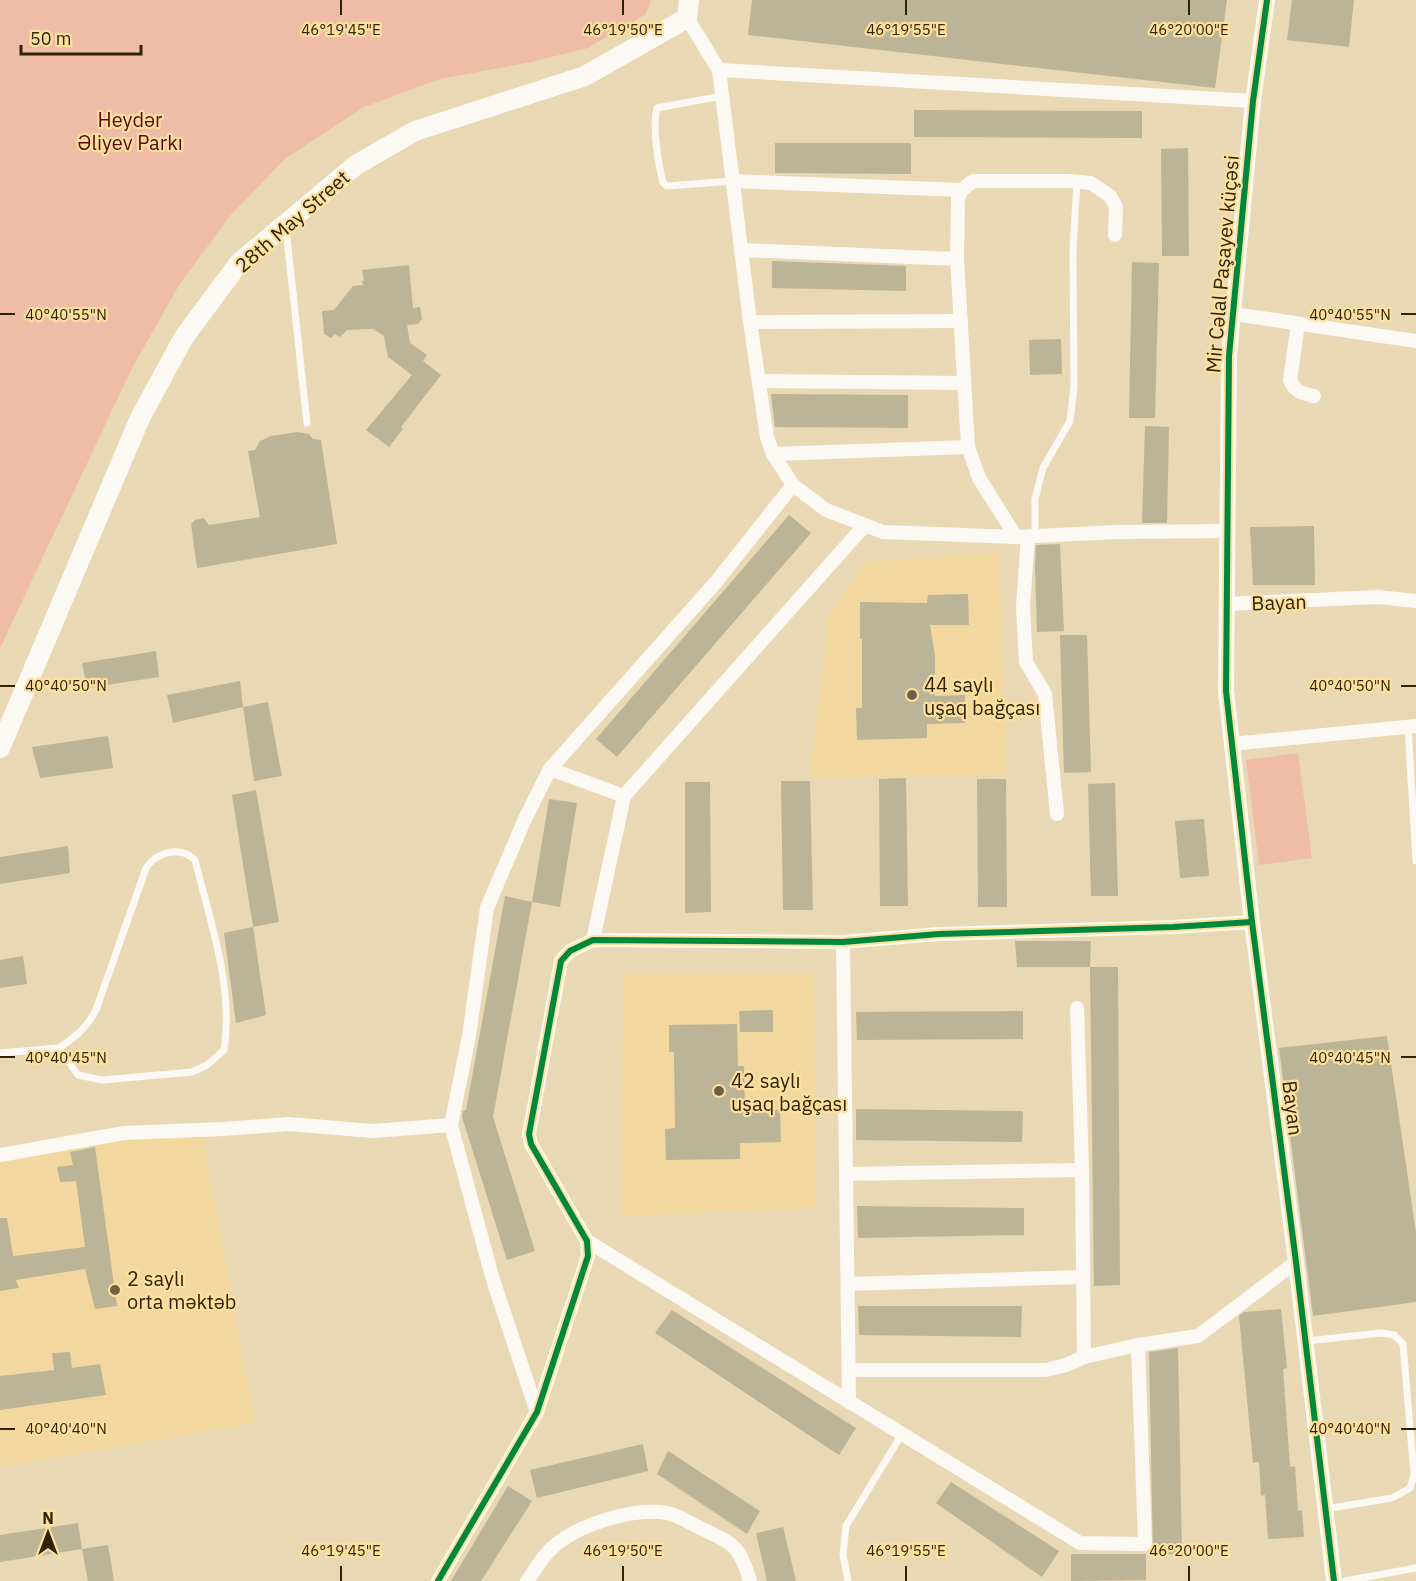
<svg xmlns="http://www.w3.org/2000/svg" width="1416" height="1581" font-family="'IBM Plex Sans',sans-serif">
  <rect width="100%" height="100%" fill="#e8d8b4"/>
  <g fill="#f2d89f">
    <polygon points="999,552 1006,776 810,777 829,615 866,562"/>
    <polygon points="623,974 814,974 816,1208 621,1216"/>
    <polygon points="202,1132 255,1423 0,1467 0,1158 67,1146"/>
  </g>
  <g fill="#efbca7">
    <polygon points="0,0 651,0 646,14 588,48 531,62 440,79 364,107 286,158 228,218 178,287 132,368 0,648"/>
    <polygon points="1298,753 1312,858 1259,865 1246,760"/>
  </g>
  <g fill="#bcb497">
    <polygon points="752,0 1227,0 1215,88 748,35"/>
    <polygon points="1292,0 1354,0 1349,47 1287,40"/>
    <polygon points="914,110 1142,111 1142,138 914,137"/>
    <polygon points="775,143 911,143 911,174 775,173"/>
    <polygon points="1188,148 1189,256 1162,256 1161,149"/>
    <polygon points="772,261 906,266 906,291 772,288"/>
    <polygon points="1132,262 1159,263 1155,418 1129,418"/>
    <polygon points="409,265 413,308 420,307 422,319 418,324 407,325 410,343 427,355 423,361 441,375 401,427 403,429 389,447 366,430 412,375 388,357 384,336 373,329 347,330 340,337 335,334 331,338 324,334 322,311 334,310 353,286 363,285 362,281 364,281 362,270"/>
    <polygon points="1061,339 1062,374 1030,375 1029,340"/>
    <polygon points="771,394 908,395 908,428 775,427"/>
    <polygon points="1145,426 1169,427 1167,523 1142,523"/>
    <polygon points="298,432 309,434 313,439 321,440 337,544 197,568 191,524 195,520 204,518 209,525 260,517 248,451 255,450 260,441 271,436"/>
    <polygon points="789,515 811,533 617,757 596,739"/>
    <polygon points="1314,526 1315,585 1253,585 1250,527"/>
    <polygon points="1060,544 1064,631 1037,632 1035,566 1036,545"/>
    <polygon points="968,594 969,625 930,625 935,655 935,696 965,695 965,723 927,724 927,738 857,740 856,708 862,708 862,639 860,639 860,602 927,603 928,595"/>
    <polygon points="1060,635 1087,635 1091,772 1064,773"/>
    <polygon points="156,651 159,677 87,688 82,663"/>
    <polygon points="240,681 243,707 173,723 167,695"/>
    <polygon points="268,702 282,776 254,781 243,707"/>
    <polygon points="108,736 113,768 40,778 32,747"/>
    <polygon points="906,778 908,906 880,906 879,779"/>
    <polygon points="977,779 1006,779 1007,907 978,907"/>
    <polygon points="781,781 810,781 813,910 783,910"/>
    <polygon points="685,782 710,782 711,912 685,913"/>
    <polygon points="1115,783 1118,896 1091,896 1088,784"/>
    <polygon points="256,790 279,922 253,927 232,795"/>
    <polygon points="549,799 577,803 560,907 532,902"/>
    <polygon points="1204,819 1209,876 1180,878 1175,821"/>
    <polygon points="68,846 70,873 0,884 0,857"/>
    <polygon points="505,896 532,902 493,1117 535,1251 507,1260 462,1117 463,1111 466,1110"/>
    <polygon points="253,927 266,1015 236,1023 224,933"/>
    <polygon points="1015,941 1091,941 1090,967 1017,967"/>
    <polygon points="23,956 27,984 0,988 0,960"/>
    <polygon points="1090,967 1118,967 1120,1285 1094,1286"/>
    <polygon points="773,1010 773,1032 740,1032 739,1011"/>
    <polygon points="1023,1011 1023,1039 857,1040 856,1012"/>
    <polygon points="737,1024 738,1066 744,1066 745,1110 780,1110 781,1142 740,1143 740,1159 666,1160 665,1129 675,1128 674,1052 669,1052 669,1025"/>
    <polygon points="1387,1036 1416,1233 1416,1302 1313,1316 1279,1048"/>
    <polygon points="856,1109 1023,1111 1022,1142 856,1140"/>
    <polygon points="95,1147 117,1306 95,1309 85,1269 16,1280 19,1288 0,1291 0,1218 7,1218 13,1256 85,1247 76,1181 60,1182 57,1167 73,1165 70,1152"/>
    <polygon points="857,1206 1024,1208 1024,1235 858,1238"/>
    <polygon points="858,1306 1022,1306 1021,1337 859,1335"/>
    <polygon points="1281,1309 1287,1368 1283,1369 1290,1467 1295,1466 1298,1511 1302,1510 1304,1537 1268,1539 1265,1495 1261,1496 1259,1462 1253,1463 1239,1316 1244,1312"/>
    <polygon points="672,1310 856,1428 839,1455 655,1333"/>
    <polygon points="1178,1348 1182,1554 1153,1555 1149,1352"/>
    <polygon points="70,1352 72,1368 100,1364 106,1395 0,1410 0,1376 54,1370 52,1353"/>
    <polygon points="643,1444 648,1471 537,1498 530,1470"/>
    <polygon points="668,1451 760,1511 747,1534 657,1474"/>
    <polygon points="951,1482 1059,1551 1042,1577 936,1503"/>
    <polygon points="508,1486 532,1501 481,1581 451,1581"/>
    <polygon points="78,1523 82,1549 0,1562 0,1535"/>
    <polygon points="783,1527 796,1581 767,1581 756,1533"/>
    <polygon points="108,1545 114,1581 88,1581 82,1549"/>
    <polygon points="1071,1554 1146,1554 1146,1580 1071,1581"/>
  </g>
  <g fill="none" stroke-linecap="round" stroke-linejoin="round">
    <g stroke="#fcf9f4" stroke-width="7">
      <path d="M722,96L657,108C652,127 658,163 663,183L667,186L733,181"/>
      <polyline points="286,229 307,423"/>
      <polyline points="1035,536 1035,499 1043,468 1070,421 1074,387 1073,250 1077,181"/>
      <polyline points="1408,727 1416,861"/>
      <path d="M0,1053L59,1048L78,1075L102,1080L192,1072L207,1065L224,1050C234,987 210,921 195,860C180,845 157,852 146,868L96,1010C87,1028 75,1037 59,1048"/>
      <polyline points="1307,1341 1381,1333 1394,1335 1403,1344 1414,1475 1410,1488 1392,1498 1325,1509"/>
      <polyline points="848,1581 843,1555 846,1526 902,1434"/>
      <polyline points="1345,1581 1416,1568"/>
    </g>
    <g stroke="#fcf9f4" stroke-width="14">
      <polyline points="687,18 719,70 750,322 767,437 773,454 793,485 826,510 883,532 1016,537 1117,532 1227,531"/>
      <polyline points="719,70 1253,101"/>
      <polyline points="733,181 962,190"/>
      <polyline points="742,250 957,259"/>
      <polyline points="1234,314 1416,341"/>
      <polyline points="750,322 961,321"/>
      <path d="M1298,324L1290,380C1295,392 1302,393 1314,396"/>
      <polyline points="759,381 964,383"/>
      <polyline points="773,454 968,447"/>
      <polyline points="1016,537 979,478 968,447 957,259 958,198 962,190 973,181 1070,181 1091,183 1110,196 1116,207 1115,235"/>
      <polyline points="1028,537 1023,606 1026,662 1045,694 1057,814"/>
      <polyline points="1226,604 1378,597 1416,601"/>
      <polyline points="1232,744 1416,726"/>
      <polyline points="550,769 624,796"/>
      <polyline points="593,940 624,796 865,525"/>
      <polyline points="843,942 849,1402"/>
      <polyline points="1077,1008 1082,1170 1084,1357 1138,1345 1198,1336 1296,1262"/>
      <polyline points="0,1155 124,1133 223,1129 289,1124 373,1131 451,1125"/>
      <polyline points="846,1174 1082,1170"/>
      <polyline points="587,1241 1080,1543 1145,1544 1138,1345"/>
      <polyline points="848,1284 1083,1277"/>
      <polyline points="849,1370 1046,1370 1066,1365 1084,1357"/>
      <polyline points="537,1412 493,1280 451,1125 469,1036 487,908 524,821 550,769 716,582 793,485"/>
      <polyline points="438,1581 537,1412 588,1256 587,1241 531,1144 529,1134 561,961 570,951 593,940 843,942 939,934 1173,927 1252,922"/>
      <path d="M527,1581C535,1570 542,1557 552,1548C577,1525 633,1507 667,1513C678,1515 690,1523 700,1528C732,1543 740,1545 750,1581"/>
    </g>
    <polyline stroke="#fcf9f4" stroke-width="16" points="1267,0 1253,101 1229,356 1226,691 1252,922 1296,1262 1334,1581"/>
    <polyline stroke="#fcf9f4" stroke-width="20" points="0,748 140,418 184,337 239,263 356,165 415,131 585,76 687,18 689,0"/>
    <g stroke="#fee09e" stroke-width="10">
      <g id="cycleway">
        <polyline points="1267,0 1253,101 1229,356 1226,691 1252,922 1296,1262 1334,1581"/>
        <polyline points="438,1581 537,1412 588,1256 587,1241 531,1144 529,1134 561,961 570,951 593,940 843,942 939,934 1173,927 1252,922"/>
      </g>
    </g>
    <use href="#cycleway" stroke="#00873e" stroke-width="6"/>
  </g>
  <path fill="none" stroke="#2e2307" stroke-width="2" d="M341,0V15M623,0V15M906,0V15M1189,0V15M0,314H15M1401,314H1416M0,686H15M1401,686H1416M0,1057H15M1401,1057H1416M0,1429H15M1401,1429H1416M341,1566V1581M623,1566V1581M906,1566V1581M1189,1566V1581"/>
  <g fill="#6f6244" stroke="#fee09e" stroke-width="2">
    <circle cx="912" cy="695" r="6"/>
    <circle cx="719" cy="1091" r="6"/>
    <circle cx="115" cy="1290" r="6"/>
  </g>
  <g text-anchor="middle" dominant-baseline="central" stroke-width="4.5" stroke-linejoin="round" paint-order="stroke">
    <g font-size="20" fill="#600509" stroke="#fee09e">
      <text x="130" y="119">Heydər<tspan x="130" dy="23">Əliyev Parkı</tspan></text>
    </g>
    <g font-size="20" fill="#2e2307" stroke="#fee09e">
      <text transform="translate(292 221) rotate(-41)">28th May Street</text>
      <text transform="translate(1222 264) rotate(-85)">Mir Cəlal Paşayev küçəsi</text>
      <text transform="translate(1279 602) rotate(-2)">Bayan</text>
      <text transform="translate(1293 1108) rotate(83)">Bayan</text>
    </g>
    <g font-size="20" fill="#2e2307" stroke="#fee09e" text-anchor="start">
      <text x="924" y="684">44 saylı<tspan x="924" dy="23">uşaq bağçası</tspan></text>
      <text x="731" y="1080">42 saylı<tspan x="731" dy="23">uşaq bağçası</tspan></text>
      <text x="127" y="1278">2 saylı<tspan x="127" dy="23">orta məktəb</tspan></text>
    </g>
  </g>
  <g font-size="15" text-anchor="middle" fill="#2e2307" stroke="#fee09e" stroke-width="4.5" stroke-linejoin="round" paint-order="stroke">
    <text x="341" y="35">46°19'45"E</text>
    <text x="623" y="35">46°19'50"E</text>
    <text x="906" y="35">46°19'55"E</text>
    <text x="1189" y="35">46°20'00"E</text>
    <text x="66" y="320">40°40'55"N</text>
    <text x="1350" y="320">40°40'55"N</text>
    <text x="66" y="691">40°40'50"N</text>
    <text x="1350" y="691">40°40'50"N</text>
    <text x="66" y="1063">40°40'45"N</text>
    <text x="1350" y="1063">40°40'45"N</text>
    <text x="66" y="1434">40°40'40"N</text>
    <text x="1350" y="1434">40°40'40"N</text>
    <text x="341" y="1556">46°19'45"E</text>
    <text x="623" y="1556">46°19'50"E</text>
    <text x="906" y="1556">46°19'55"E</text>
    <text x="1189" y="1556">46°20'00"E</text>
  </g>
  <g transform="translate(48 1533)" stroke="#fee09e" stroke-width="4.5" paint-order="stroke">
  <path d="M0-4.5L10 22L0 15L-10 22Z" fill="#2e2307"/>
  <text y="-9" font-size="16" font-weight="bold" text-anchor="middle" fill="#2e2307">N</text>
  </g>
  <path d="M21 45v9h120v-9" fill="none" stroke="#2e2307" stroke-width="3"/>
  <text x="30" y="45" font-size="18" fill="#2e2307" stroke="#fee09e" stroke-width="4.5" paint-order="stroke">50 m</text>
</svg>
